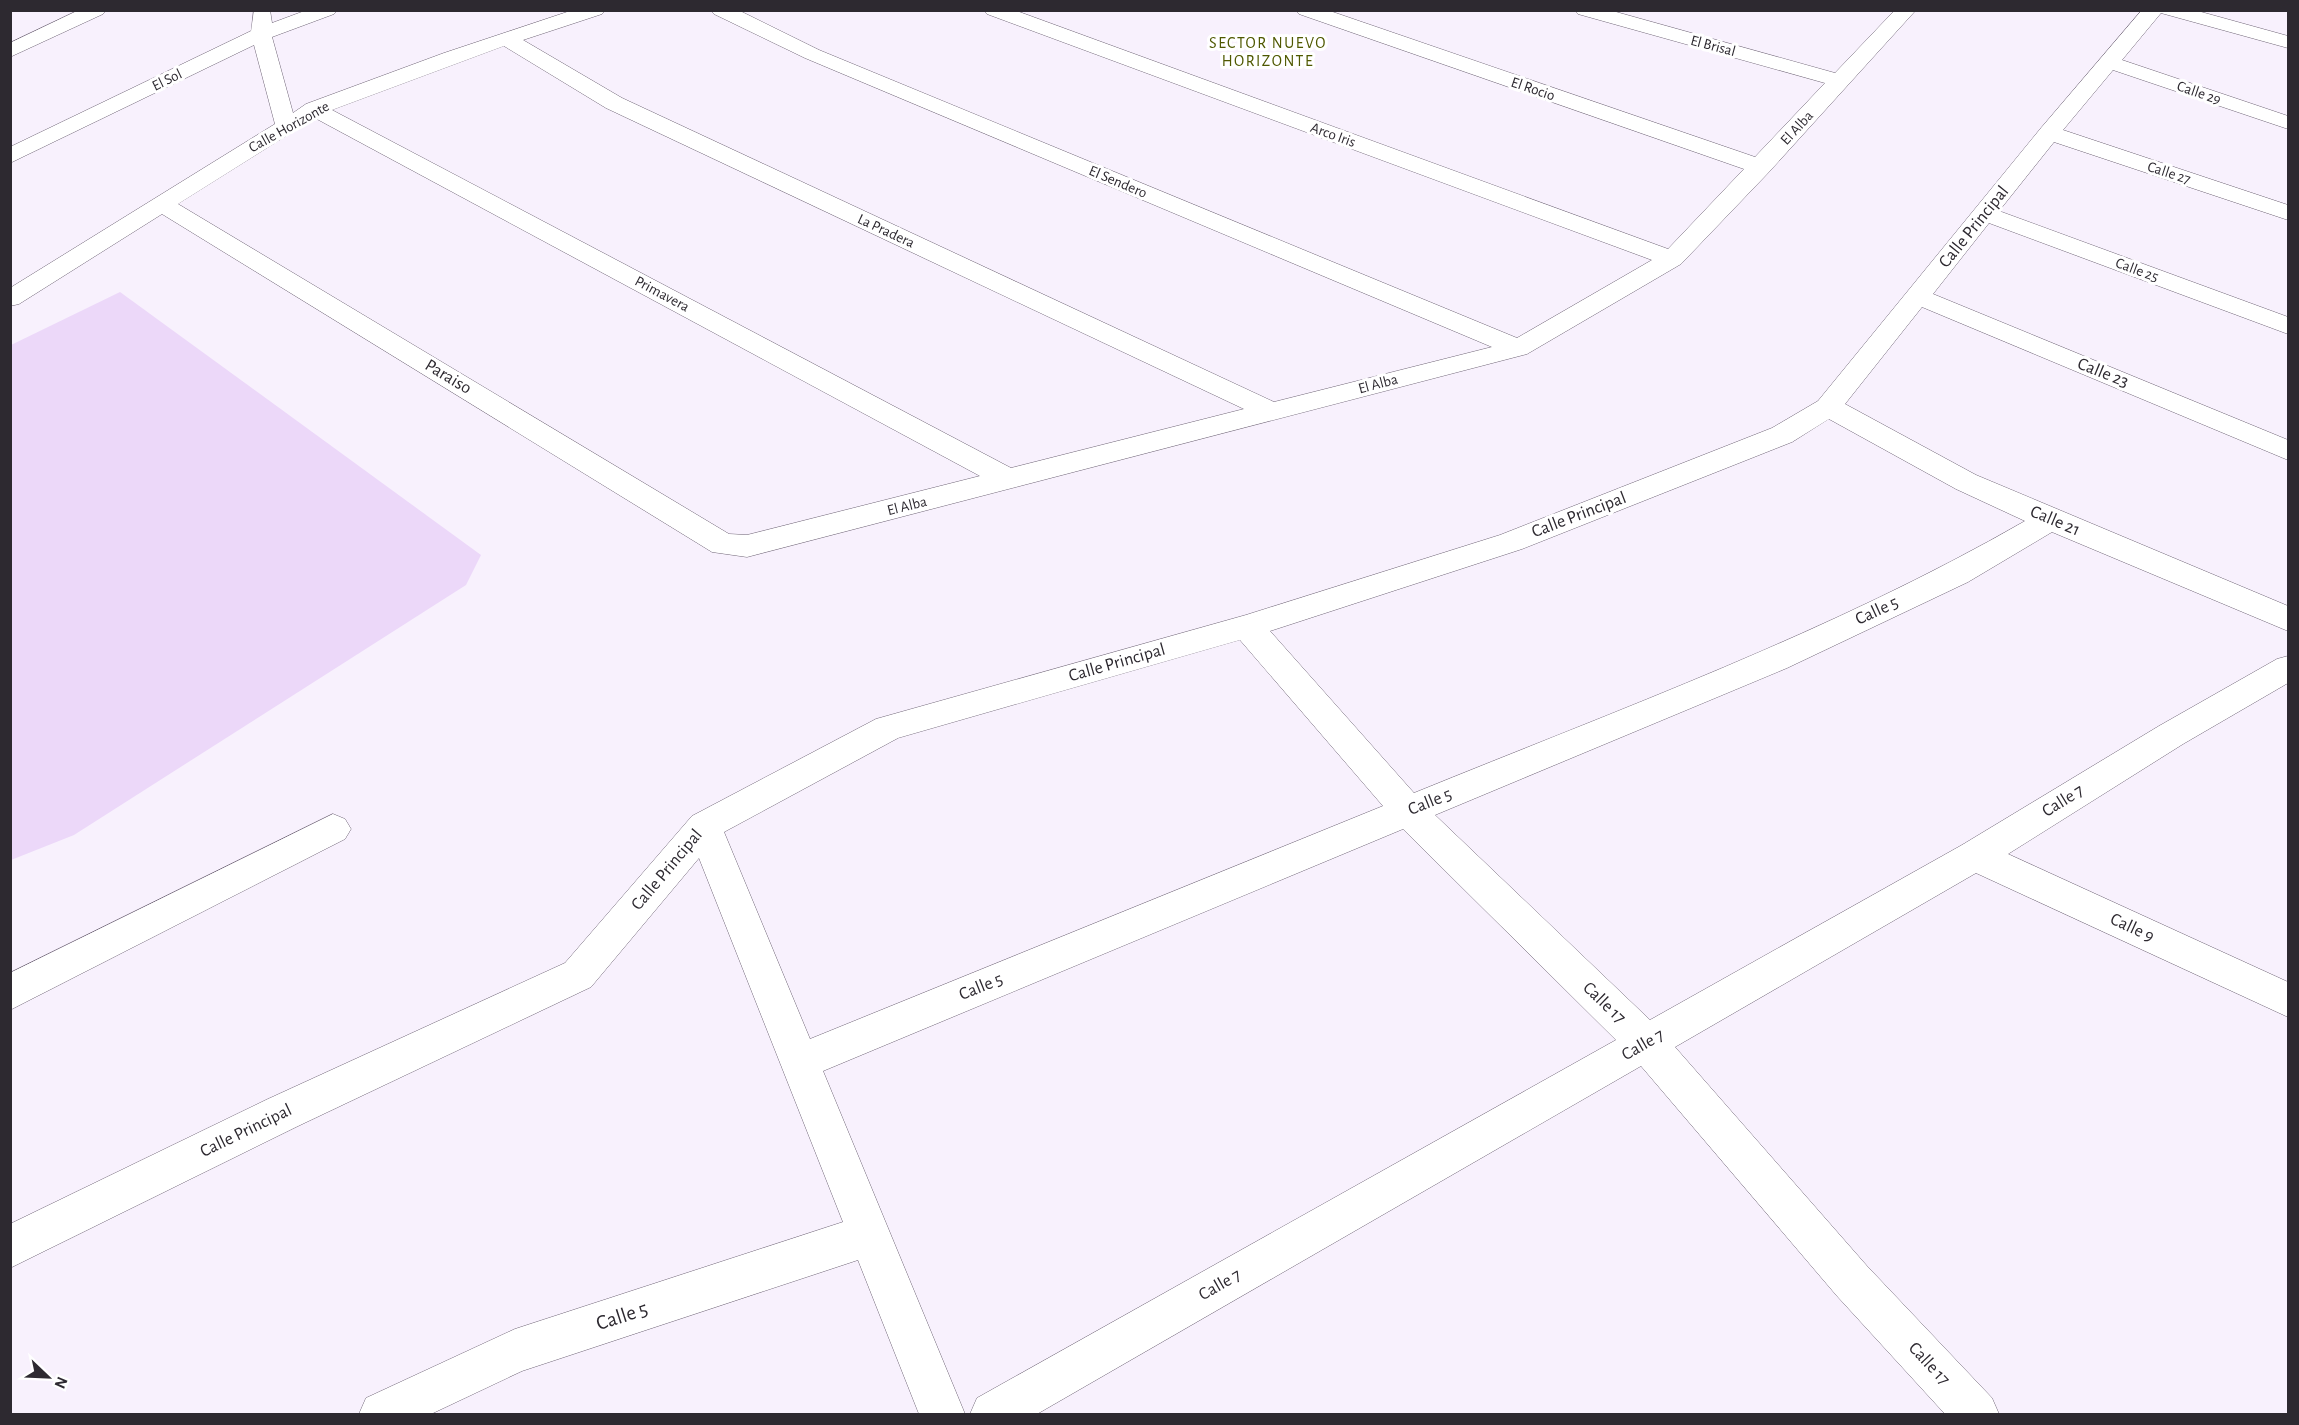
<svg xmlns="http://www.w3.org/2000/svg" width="2299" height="1425" font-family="'Alegreya Sans',sans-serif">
  <rect width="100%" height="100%" fill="#f8f1fd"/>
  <polygon fill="#ecd8f9" points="120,292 481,555 466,585 74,835 11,860 11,345"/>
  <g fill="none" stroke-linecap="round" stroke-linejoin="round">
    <g stroke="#706677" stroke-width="1">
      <g id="minor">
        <polygon points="79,10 106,10 103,14 10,57 10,43"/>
        <path d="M254,10H270L272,23L307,10H337L334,14L272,37L293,113L306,104L444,53L573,10H605L602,14L523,40L622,98L1274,402L1492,347L805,58L714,14L711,10H738L819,50L1517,338L1652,260L987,14L984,10H1014L1668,249L1744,169L1299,14L1296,10H1327L1755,157L1825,83L1578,14L1575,10H1609L1835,73L1895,10H1916L1769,172L1681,264L1527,354L747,557L712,552L162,214L19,304L10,306V288L275,124L254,45L10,163V147L251,31ZM504,46L606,108L1244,409L1011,468L332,110ZM315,118L980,476L747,535L729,534L178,204Z"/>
        <path d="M2142,10H2194L2288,36V48L2161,13L2122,60L2288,116V129L2113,70L2063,130L2288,205V220L2054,142L1999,211L2288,317V334L1989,223L1933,294L2288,440V460L1922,307L1845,404L1976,475L2288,606V631L2052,532L1968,582L1787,668L1435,815L1650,1020L1962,845L2159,726L2277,659L2288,656V683L2183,744L2008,854L2288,982V1017L1976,873L1675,1047L1867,1266L1992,1398L1999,1414H1945L1837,1296L1641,1066L1037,1414H970L977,1398L1616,1040L1403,829L823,1071L965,1414H919L858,1260L522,1371L431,1414H359L366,1398L515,1329L843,1222L699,858L591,987L296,1127L10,1268V1224L268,1099L565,963L692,816L876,719L1246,615L1500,535L1772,428L1818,401L2041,128ZM1829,419L1956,489L2025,521C1832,632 1620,709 1414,793L1270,631L1522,549L1792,442ZM1240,640L1383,806L810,1039L724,832L898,738Z"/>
        <polygon points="333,814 345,819 351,829 345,839 10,1010 10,973"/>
      </g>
    </g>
    <use href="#minor" fill="#fff" fill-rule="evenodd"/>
  </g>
  <g text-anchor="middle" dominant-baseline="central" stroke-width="6" stroke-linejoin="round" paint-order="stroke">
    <g font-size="15" fill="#2d2930" stroke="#fff">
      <text transform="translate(1713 46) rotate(15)">El Brisal</text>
      <text transform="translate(167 80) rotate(-26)">El Sol</text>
      <text transform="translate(1533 89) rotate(19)">El Rocio</text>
      <text transform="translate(2199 93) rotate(19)">Calle 29</text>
      <text transform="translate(289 127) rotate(-29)">Calle Horizonte</text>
      <text transform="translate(1797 128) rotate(-47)">El Alba</text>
      <text transform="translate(1333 135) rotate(20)">Arco Iris</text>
      <text transform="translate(2169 173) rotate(18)">Calle 27</text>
      <text transform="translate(1118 182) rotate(23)">El Sendero</text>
      <text transform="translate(886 231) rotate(25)">La Pradera</text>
      <text transform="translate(2137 270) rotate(20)">Calle 25</text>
      <text transform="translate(662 294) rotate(28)">Primavera</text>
      <text transform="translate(1378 384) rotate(-15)">El Alba</text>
      <text transform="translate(907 506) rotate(-14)">El Alba</text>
    </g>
    <g font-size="16" letter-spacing="1.5" fill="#4f5801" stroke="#fff">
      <text x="1268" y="43">SECTOR NUEVO<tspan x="1268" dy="18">HORIZONTE</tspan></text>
    </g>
    <g font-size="18" fill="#2d2930" stroke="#fff">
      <text transform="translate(1974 227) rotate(-51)">Calle Principal</text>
      <text transform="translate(2103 373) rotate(22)">Calle 23</text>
      <text transform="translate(448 377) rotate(31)">Paraiso</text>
      <text transform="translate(1579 515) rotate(-21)">Calle Principal</text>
      <text transform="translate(2055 521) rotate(23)">Calle 21</text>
      <text transform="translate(1877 611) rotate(-25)">Calle 5</text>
      <text transform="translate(1117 663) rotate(-16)">Calle Principal</text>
      <text transform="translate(2063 801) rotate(-32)">Calle 7</text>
      <text transform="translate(1430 802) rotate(-22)">Calle 5</text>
      <text transform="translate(667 870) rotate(-50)">Calle Principal</text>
      <text transform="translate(2132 928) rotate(25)">Calle 9</text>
      <text transform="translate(981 987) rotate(-22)">Calle 5</text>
      <text transform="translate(1604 1003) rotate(44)">Calle 17</text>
      <text transform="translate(1643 1045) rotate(-30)">Calle 7</text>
      <text transform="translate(246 1131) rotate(-26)">Calle Principal</text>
      <text transform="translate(1220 1285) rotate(-30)">Calle 7</text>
      <text transform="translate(1929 1364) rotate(47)">Calle 17</text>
    </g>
    <g font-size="21" fill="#2d2930" stroke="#fff">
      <text transform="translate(622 1316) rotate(-18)">Calle 5</text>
    </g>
  </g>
  <rect width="2299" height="1425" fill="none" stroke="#2d2930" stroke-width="24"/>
  <g transform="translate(48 1377) rotate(113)" stroke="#ffffff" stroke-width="4.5" paint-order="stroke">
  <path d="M0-4.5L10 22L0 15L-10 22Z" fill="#2d2930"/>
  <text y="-9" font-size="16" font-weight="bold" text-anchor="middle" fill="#2d2930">N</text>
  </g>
</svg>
